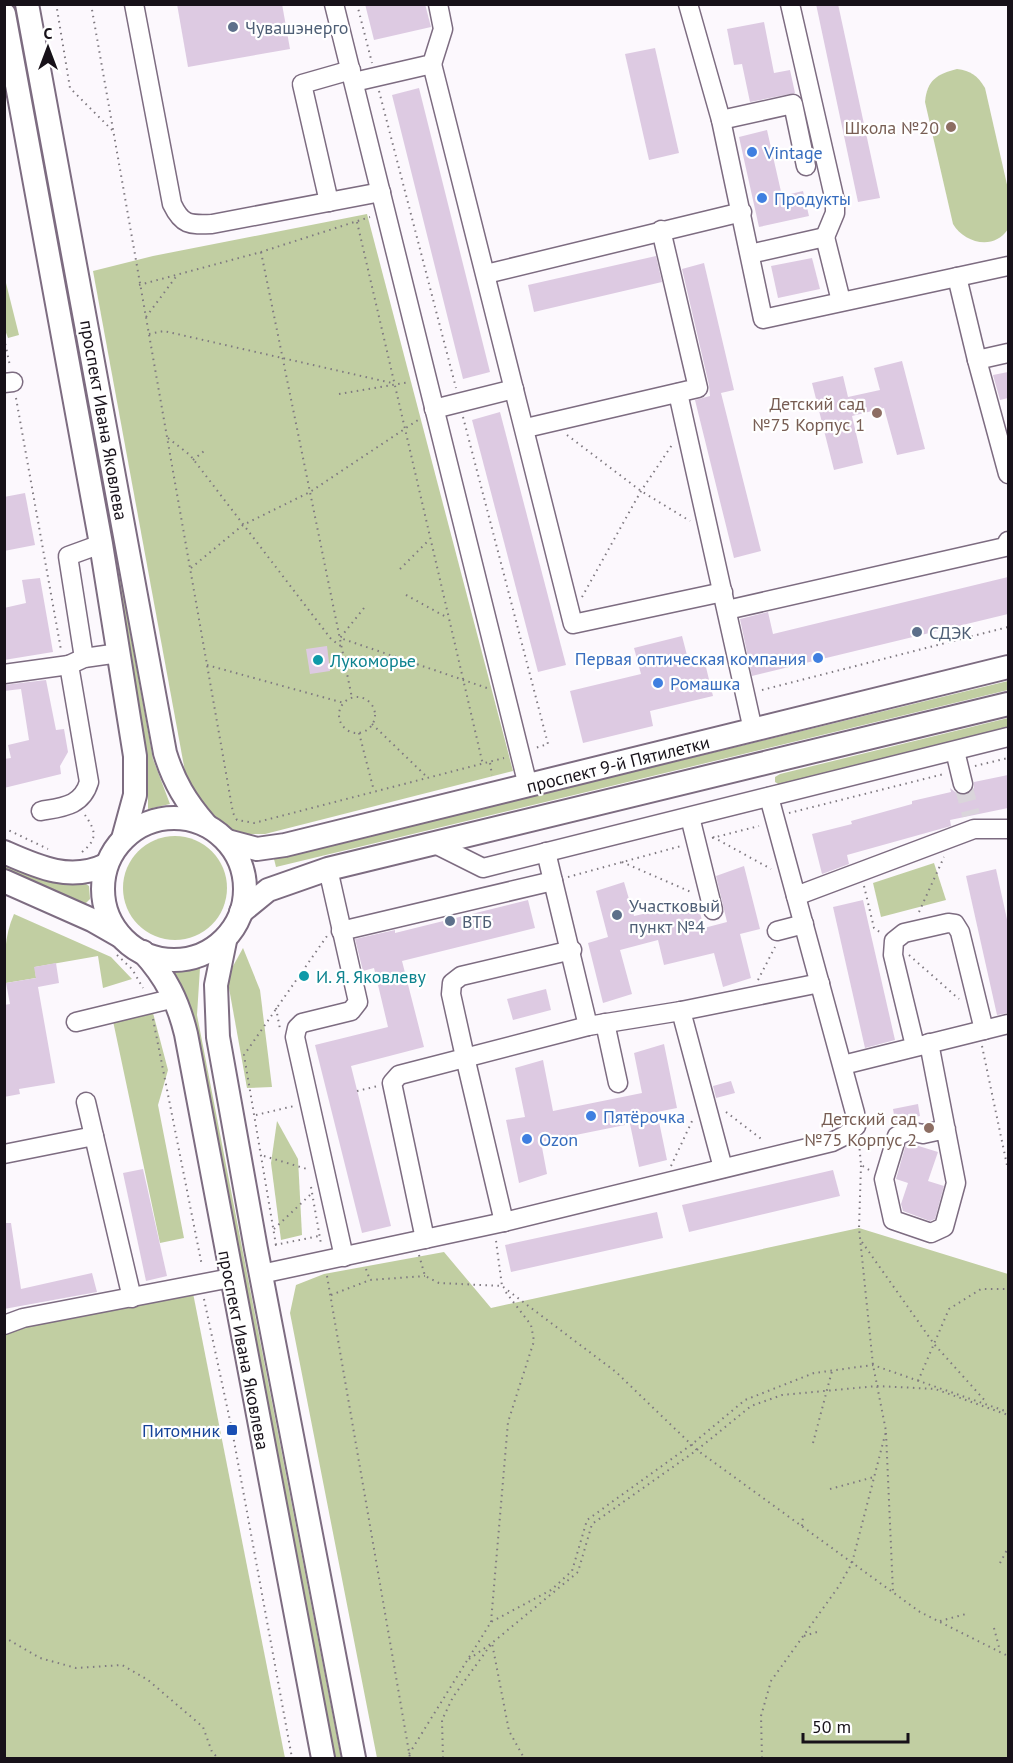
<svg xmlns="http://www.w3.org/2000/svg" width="1013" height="1763" font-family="'PT Sans',sans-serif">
  <rect width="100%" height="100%" fill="#fcf8fd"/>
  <g fill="#c1cea2">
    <polygon points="11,5 16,5 153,759 170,804 148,809 148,761"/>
    <path d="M957,69C971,71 977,75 985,88L1008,189V229C994,251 964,243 953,224L925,102C927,80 937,74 957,69Z"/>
    <polygon points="367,214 513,771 265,834 228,834 199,815 186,777 93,271 153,256"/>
    <polygon points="4,275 19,335 8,338 5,330"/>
    <polygon points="1008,681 1008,690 276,867 274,859"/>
    <polygon points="1008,718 1008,728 780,785 775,782 775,777 780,774"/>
    <circle cx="175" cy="888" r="52"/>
    <polygon points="934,863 946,900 881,917 873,883"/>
    <path d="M4,864C32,875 56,888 86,884L89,886L90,899L86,903H82L5,871Z"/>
    <path d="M14,914L111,957L132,979L103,988L98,956L35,967L36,978L6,983C4,959 4,937 14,914Z"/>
    <polygon points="243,948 260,990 272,1087 247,1088 227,977"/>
    <polygon points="200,968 197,1015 341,1758 334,1758 189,1017 168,974"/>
    <polygon points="153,1013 168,1070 158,1105 184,1238 160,1243 113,1021"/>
    <polygon points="277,1121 298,1159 302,1235 281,1240 271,1163"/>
    <polygon points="859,1228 1008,1274 1008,1758 377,1758 290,1313 296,1285 324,1274 444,1252 491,1308"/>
    <polygon points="192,1288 285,1758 5,1758 4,1325"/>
  </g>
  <g fill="#ddcae2">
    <polygon points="177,4 282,4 290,49 188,67"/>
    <polygon points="365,4 425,4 431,27 374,40"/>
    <polygon points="816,4 838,4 880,198 858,202"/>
    <polygon points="764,22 774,73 790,70 795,93 750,102 742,64 734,65 727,29"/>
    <polygon points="655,48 679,153 649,160 625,54"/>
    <polygon points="419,88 490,372 463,379 392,95"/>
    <polygon points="767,130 782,196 803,191 809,216 759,227 739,137"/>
    <polygon points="656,256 662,282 534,312 528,285"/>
    <polygon points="812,258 820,289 778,298 771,266"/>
    <polygon points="704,263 734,390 721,393 761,551 734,558 695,400 710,396 709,385 682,269"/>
    <polygon points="902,361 925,449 897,455 884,408 852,416 863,463 834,470 812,383 843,376 848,397 880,390 874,368"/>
    <polygon points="1008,372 1008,398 1000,400 993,375"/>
    <polygon points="500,412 566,665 538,672 472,420"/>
    <polygon points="25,493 35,545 4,551 4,497"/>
    <polygon points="1008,577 1008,614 752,676 740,619 768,612 773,634"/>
    <polygon points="40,578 53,652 4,660 4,608 26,603 22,580"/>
    <polygon points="682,636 689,663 704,659 713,696 650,711 653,726 583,743 570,691 641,674 634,648"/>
    <polygon points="327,646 330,671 310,674 306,649"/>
    <polygon points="46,680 56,730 64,729 68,752 60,766 61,774 4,788 4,759 11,758 8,745 29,740 21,689 4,691 4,685"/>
    <polygon points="1008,775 1008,808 950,820 951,826 847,855 849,864 822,874 812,834 852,824 851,821 912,804 912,801 951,792 950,788 959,795 966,795 974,788 974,782"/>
    <polygon points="744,866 760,929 740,934 751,978 723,987 714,953 664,965 658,940 620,950 632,994 603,1003 588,943 608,937 596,891 624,882 634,916 697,902 704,928 727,922 716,876"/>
    <polygon points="996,869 1008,924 1008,1013 997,1015 966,876"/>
    <polygon points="528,900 535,928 402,961 424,1047 351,1066 391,1226 362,1233 315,1045 388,1027 374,968 363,971 355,939 395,930 395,933"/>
    <polygon points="863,900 895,1040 865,1048 833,907"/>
    <polygon points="56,963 59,983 38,987 55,1083 19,1089 20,1094 4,1097 4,1005 10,1004 6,983 36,978 34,967"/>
    <polygon points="546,989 551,1010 513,1020 507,999"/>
    <polygon points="664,1044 677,1108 657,1112 667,1160 639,1167 630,1124 541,1142 547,1174 519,1183 506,1120 525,1117 515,1068 543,1060 553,1111 642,1093 634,1053"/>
    <polygon points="731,1081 735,1093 716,1098 713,1086"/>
    <polygon points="918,1104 920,1116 895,1121 893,1109"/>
    <polygon points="909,1143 938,1152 928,1181 944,1186 935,1219 930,1221 903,1211 901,1204 908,1183 896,1179 906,1144"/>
    <polygon points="143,1169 167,1276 146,1281 123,1173"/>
    <polygon points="833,1170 840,1196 689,1232 682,1205"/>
    <polygon points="657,1212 663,1238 511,1272 505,1245"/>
    <polygon points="4,1223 11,1223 21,1289 92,1273 97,1292 4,1309"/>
  </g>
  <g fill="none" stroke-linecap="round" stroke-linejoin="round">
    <polyline stroke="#dad5db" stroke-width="18" stroke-dasharray="18 9" stroke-linecap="butt" points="963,784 971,815"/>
    <g stroke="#7d6c81" stroke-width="21">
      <g id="minor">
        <path d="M134,4L172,204C182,225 189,225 212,224L381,192"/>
        <polyline points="334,4 528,786"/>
        <polyline points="688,4 721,120 763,319 1008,266"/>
        <polyline points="790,4 835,201 835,213 825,237"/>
        <polyline points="432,64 573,624 723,592"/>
        <polyline points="354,82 432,64 443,29 438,4"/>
        <polyline points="721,120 793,104 806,166"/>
        <polyline points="329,202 302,84 351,70"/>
        <polyline points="750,254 825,237 841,301"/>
        <polyline points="486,274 742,212"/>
        <polyline points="957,277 977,360"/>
        <polyline points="1008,353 977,360 1008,474"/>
        <polyline points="4,383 13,382"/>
        <polyline points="678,393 753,730"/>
        <polyline points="434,409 514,389"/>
        <polyline points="526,428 698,388 661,230"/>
        <polyline points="727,610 1005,547 1008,541"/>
        <polyline points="84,658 68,556 101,544"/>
        <polyline points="4,674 69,665"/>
        <polyline points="955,751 963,784"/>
        <path d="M41,811C63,807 82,806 89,782L69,665L84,658L119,653"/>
        <polyline points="690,817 713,910"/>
        <polyline points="435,844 483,868 1008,737"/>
        <polyline points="546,852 588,1026"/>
        <polyline points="328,869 358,1002 351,1011 302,1023 297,1028 295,1037 344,1257"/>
        <polyline points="796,896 974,829 1008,829"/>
        <polyline points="341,931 553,881"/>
        <polyline points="777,931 804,924"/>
        <polyline points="76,1022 175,998"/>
        <polyline points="605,1023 618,1083"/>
        <polyline points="929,1043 956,1183 944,1227 931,1233 893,1220 884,1179 897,1136 908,1131 923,1134 946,1129"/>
        <polyline points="915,1046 893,955 894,941 904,933 948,923 955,924 960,932 984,1030"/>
        <polyline points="843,1065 1008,1024"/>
        <polyline points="86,1102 132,1298"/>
        <polyline points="4,1154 94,1136"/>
        <polyline points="723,1168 681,1011 820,983"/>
        <polyline points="504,1222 465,1057 451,994 452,983 461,976 572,950"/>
        <polyline points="425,1239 392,1083 399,1075 588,1026 681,1011"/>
        <polyline points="261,1274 504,1222 832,1142 846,1135 856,1126 855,1113 769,797"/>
        <polyline points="4,1325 23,1318 231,1278"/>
      </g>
    </g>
    <g stroke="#7d6c81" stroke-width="26">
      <g id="major">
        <path d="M27,4L165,753C174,782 186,802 206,825"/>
        <polyline points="4,14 101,544 135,756 135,795 123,839"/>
        <circle cx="174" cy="889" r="71"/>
        <polyline points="227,841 257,849 285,845 1008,667"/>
        <path d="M4,852C38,867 70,882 106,865"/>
        <polyline points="4,881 92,920 120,936"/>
        <polyline points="241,912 268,890 328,869 1008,704"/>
        <polyline points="225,941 216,985 218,1037 256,1249 354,1758"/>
        <path d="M143,952C166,977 178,1001 186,1034L323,1758"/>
      </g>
    </g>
    <g stroke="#7f7980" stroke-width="2" stroke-dasharray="1.5 4.5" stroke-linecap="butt">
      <polyline points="60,4 57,9 70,88 113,131"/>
      <polyline points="91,4 233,813 237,820 254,823 504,758"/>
      <polyline points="357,4 372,63"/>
      <polyline points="379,91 456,388"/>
      <polyline points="357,222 483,765"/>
      <polyline points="261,252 352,698"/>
      <polyline points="139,285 261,252 370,217"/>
      <polyline points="146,317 178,274"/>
      <polyline points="149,334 164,331 392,383"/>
      <polyline points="4,338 10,366"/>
      <polyline points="339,394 410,382"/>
      <polyline points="16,398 61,650"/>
      <polyline points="463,417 548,744 535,748"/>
      <polyline points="567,435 641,491 690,521"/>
      <polyline points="168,438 190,455 331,639 342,647"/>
      <polyline points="193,460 204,451"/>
      <polyline points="191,568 243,525 310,492 421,418"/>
      <polyline points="400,569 429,540"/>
      <polyline points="406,595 448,618"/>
      <polyline points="582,597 641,491 672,445"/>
      <polyline points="364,608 340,638 487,688"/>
      <polyline points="207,665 344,703"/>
      <polyline points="762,690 1008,627"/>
      <circle cx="357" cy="715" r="18"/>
      <polyline points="372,724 428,778"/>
      <polyline points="359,733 374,791"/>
      <polyline points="490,763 492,775"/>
      <polyline points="975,766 1008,758"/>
      <polyline points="789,813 944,774"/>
      <polyline points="4,828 48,849"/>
      <polyline points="713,837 771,869"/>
      <polyline points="712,838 759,826"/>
      <path d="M82,852C98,839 96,831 85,815"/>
      <polyline points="622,862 691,892"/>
      <polyline points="568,877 681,846"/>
      <polyline points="864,886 874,928 881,933"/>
      <polyline points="919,912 944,857"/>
      <polyline points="117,955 132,969 143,988"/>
      <polyline points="909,955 959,999"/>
      <polyline points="758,980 775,947"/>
      <polyline points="276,1008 280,1029"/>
      <polyline points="153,1019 202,1266"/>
      <polyline points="982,1046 1008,1170"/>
      <polyline points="357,1091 378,1086"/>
      <polyline points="726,1112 764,1141"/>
      <polyline points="256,1115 294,1106"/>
      <polyline points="859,1143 861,1165 871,1171"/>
      <polyline points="264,1156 307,1169"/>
      <polyline points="671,1166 693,1119"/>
      <polyline points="311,1187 321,1244"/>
      <polyline points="274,1229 311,1194"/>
      <polyline points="496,1241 502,1286"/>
      <polyline points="862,1242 934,1344 987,1403"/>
      <polyline points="275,1245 319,1236"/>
      <polyline points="276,1245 244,1055 327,936"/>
      <polyline points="419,1255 425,1276 439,1283 502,1286 616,1372 697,1450 920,1612 1008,1656"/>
      <polyline points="366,1269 370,1280 425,1276"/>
      <polyline points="327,1276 410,1758"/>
      <polyline points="331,1295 370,1280"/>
      <polyline points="204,1299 232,1430 292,1758"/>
      <polyline points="918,1381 949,1309 981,1289 1008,1289"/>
      <polyline points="886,1433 893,1592"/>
      <polyline points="813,1443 832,1371"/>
      <polyline points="830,1489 874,1477"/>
      <polyline points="802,1526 803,1517"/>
      <polyline points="1000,1563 1008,1548"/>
      <polyline points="940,1621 966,1614"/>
      <polyline points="491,1622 508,1422 534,1341 531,1325 505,1291"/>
      <polyline points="994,1628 1000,1651"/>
      <polyline points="804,1636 817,1632"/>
      <polyline points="4,1637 40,1658 76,1668 122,1665 148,1680 203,1727 212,1752 218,1758"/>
      <polyline points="469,1659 492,1643 509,1731 524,1758"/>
      <polyline points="409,1754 491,1622 551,1590 572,1571 587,1520 691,1445 745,1400 814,1373 873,1365 1008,1412"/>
      <polyline points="443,1758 442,1720 453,1697 492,1643 578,1572 592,1524 697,1450 751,1406 782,1395 877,1386 935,1389 1008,1415"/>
      <polyline points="762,1758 761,1716 771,1681 839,1586 852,1563 886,1431 873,1365 859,1228 861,1165"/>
    </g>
    <use href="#minor" stroke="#fff" stroke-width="18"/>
    <use href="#major" stroke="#fff" stroke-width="22"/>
  </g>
  <g fill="#5c6f8a" stroke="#fff" stroke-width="2">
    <circle cx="233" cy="27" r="6"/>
    <circle cx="917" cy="632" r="6"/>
    <circle cx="617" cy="915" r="6"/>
    <circle cx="450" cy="921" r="6"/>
  </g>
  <g fill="#8d6e63" stroke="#fff" stroke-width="2">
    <circle cx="951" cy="127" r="6"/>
    <circle cx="877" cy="413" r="6"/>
    <circle cx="929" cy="1128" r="6"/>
  </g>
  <g fill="#3f7fe0" stroke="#fff" stroke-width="2">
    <circle cx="752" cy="152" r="6"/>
    <circle cx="762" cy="198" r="6"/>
    <circle cx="818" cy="658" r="6"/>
    <circle cx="658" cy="683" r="6"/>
    <circle cx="591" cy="1116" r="6"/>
    <circle cx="527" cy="1139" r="6"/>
  </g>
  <g fill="#0f9aa8" stroke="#fff" stroke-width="2">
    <circle cx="318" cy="660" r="6"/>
    <circle cx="304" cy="976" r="6"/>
  </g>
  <rect fill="#1a4fb4" stroke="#fff" stroke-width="2" x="226" y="1424" width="12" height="12" rx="3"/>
  <g text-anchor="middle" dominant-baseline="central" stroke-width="4.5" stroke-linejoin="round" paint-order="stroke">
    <g font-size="18" fill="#4e5e75" stroke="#fff" text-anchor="start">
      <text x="245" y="27">Чувашэнерго</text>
      <text x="929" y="632">СДЭК</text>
      <text x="629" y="905">Участковый<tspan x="629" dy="21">пункт №4</tspan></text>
      <text x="462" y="921">ВТБ</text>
    </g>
    <g font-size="18" fill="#785e54" stroke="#fff" text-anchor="end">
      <text x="939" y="127">Школа №20</text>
      <text x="865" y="403">Детский сад<tspan x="865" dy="21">№75 Корпус 1</tspan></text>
      <text x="917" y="1118">Детский сад<tspan x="917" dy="21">№75 Корпус 2</tspan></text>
    </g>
    <g font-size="18" fill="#366cbe" stroke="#fff" text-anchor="start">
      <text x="764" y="152">Vintage</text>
      <text x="774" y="198">Продукты</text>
      <text x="806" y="658" text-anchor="end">Первая оптическая компания</text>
      <text x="670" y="683">Ромашка</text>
      <text x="603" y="1116">Пятёрочка</text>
      <text x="539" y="1139">Ozon</text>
    </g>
    <g font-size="18" fill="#171119" stroke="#fff">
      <text transform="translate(104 420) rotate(80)">проспект Ивана Яковлева</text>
      <text transform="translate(618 764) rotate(-14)">проспект 9-й Пятилетки</text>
      <text transform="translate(244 1350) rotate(79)">проспект Ивана Яковлева</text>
    </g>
    <g font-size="18" fill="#0d838f" stroke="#fff" text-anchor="start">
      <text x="330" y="660">Лукоморье</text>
      <text x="316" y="976">И. Я. Яковлеву</text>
    </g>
    <g font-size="18" fill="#164399" stroke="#fff" text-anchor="end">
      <text x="220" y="1430">Питомник</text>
    </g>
  </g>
  <rect width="1013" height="1763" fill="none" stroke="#171119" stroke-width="12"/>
  <g transform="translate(48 48)" stroke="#ffffff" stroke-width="4.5" paint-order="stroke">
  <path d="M0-4.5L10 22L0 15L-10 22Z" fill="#171119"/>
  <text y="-9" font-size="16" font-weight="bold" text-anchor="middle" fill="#171119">С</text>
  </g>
  <path d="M803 1733v9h105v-9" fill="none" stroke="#171119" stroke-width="3"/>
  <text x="812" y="1733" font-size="18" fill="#171119" stroke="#ffffff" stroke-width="4.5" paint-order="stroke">50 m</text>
</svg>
